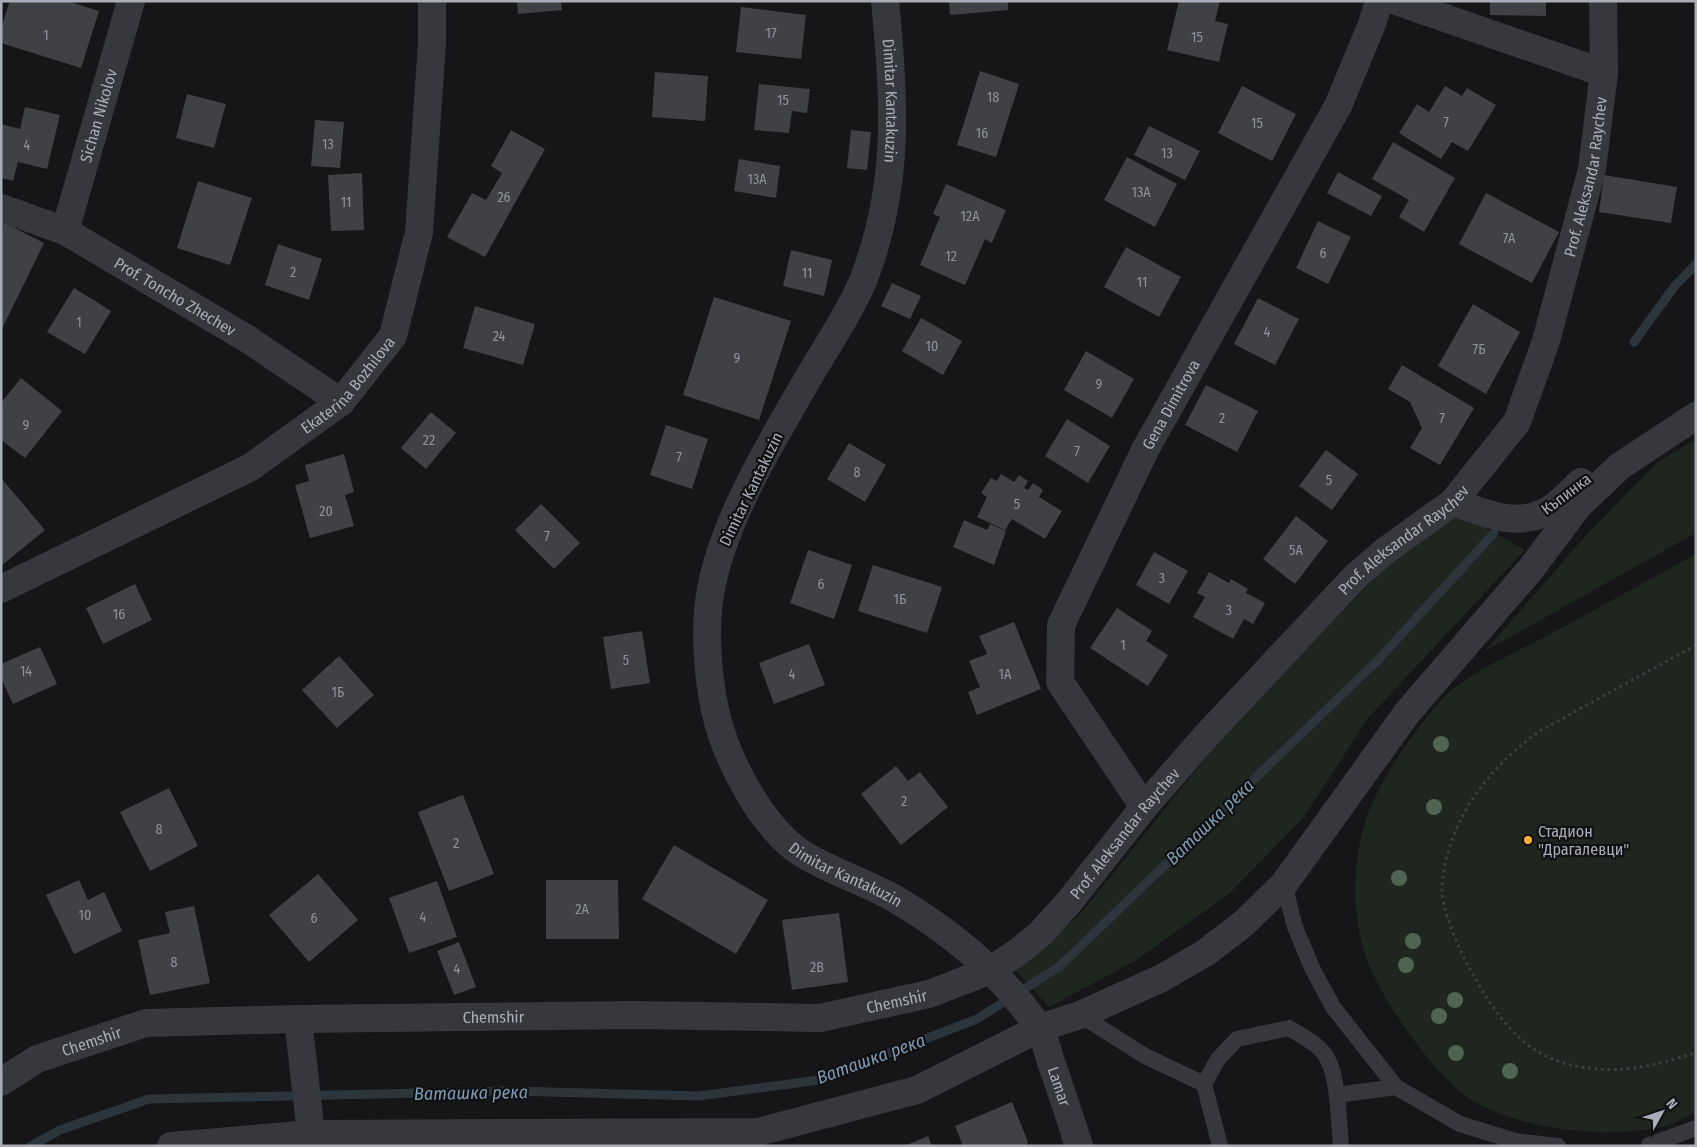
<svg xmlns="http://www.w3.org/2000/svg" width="1697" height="1147" font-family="'Fira Sans Condensed',sans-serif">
  <rect width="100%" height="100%" fill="#161618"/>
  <g fill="#1e261f">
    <polygon points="1696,439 1696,533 1485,651 1589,532 1658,462"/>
    <polygon points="1458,513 1525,550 1368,718 1304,817 1230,893 1135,961 1049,1007 1013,968 1035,954 1081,913 1234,723 1396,556"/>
    <path d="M1696,554V1112C1687,1116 1678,1122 1669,1125C1612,1140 1527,1131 1475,1102C1437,1081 1374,991 1363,948C1355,918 1353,885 1358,854C1364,807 1391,764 1420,726C1431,712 1445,693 1461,683C1490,663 1525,648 1556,631C1603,605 1649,580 1696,554Z"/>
  </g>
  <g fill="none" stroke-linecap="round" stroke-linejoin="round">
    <g stroke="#2c353c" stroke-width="9">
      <polyline points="1634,342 1674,287 1696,264"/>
      <polyline points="31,1146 60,1130 149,1099 511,1091 699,1096 819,1080 977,1019 1060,966 1378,660 1494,533"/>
    </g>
  </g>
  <g fill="#404145">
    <polygon points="10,1 67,1 99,11 81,68 1,43 1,28"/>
    <polygon points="517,1 561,1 562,10 518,14"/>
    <polygon points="949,1 1008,1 1008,10 950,15"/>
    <polygon points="1179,1 1220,1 1215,21 1228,24 1219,62 1167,50"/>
    <polygon points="1490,1 1546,1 1546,16 1490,15"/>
    <polygon points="741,7 806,15 801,59 736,52"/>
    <polygon points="980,71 1019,84 996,157 957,145"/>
    <polygon points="655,72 708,76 705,121 652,117"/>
    <polygon points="759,84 810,89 807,113 792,111 789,133 754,130"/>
    <polygon points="1242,86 1296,114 1272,161 1218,133"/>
    <polygon points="1445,86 1462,96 1467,88 1496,105 1468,151 1452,142 1441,159 1399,133 1417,104 1429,112"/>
    <polygon points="187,94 226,104 214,148 176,138"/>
    <polygon points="25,107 60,115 47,169 18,162 13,181 1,178 1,124 20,129"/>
    <polygon points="315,120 344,122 340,168 311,166"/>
    <polygon points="1149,126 1200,151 1185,180 1134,155"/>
    <polygon points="511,130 545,149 485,257 447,237 472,193 486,200 502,173 491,166"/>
    <polygon points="851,130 871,132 867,170 847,168"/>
    <polygon points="1393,142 1455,178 1424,232 1399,217 1409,200 1372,179"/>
    <polygon points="1127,157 1177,184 1155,227 1104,200"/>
    <polygon points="739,159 780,166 776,198 734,191"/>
    <polygon points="1338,172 1382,196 1371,216 1327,193"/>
    <polygon points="362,173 364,230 331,231 328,175"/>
    <polygon points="1604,175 1677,187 1671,223 1599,212"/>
    <polygon points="198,181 252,198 230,265 177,248"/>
    <polygon points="946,184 1006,210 992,243 985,239 965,285 920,265 940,217 933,214"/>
    <polygon points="1486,193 1559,232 1532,283 1459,244"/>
    <polygon points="1,221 44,243 1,331"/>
    <polygon points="1318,221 1351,237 1328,284 1296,268"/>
    <polygon points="278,244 322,259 309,300 265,285"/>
    <polygon points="1126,247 1181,277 1159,317 1104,287"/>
    <polygon points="791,250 832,260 824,296 783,286"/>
    <polygon points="892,283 921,296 910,319 881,306"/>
    <polygon points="74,288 111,311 85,354 47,332"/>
    <polygon points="714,297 791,321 759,420 683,395"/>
    <polygon points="1258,298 1299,319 1275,365 1234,344"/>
    <polygon points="1473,304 1520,332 1486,394 1438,366"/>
    <polygon points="475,306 535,324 523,365 463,348"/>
    <polygon points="921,318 962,341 943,375 902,351"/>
    <polygon points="1086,351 1134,379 1112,418 1064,390"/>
    <polygon points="1402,365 1474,408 1440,465 1410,448 1422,428 1410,402 1388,389"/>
    <polygon points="21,378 62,411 25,458 1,440 1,403"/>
    <polygon points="1206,385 1258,411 1237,452 1185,425"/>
    <polygon points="431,412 456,433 426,469 401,448"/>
    <polygon points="1067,419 1110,446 1088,483 1045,456"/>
    <polygon points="666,425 708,439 692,489 650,475"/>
    <polygon points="849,443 886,465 865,502 827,479"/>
    <polygon points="1326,450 1358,474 1332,510 1299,486"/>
    <polygon points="344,454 354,492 345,495 354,526 310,538 295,485 309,481 305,465"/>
    <polygon points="1001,474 1014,482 1019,475 1028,481 1024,488 1028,490 1033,483 1043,490 1039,497 1062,511 1045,539 1012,519 1005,530 977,517 987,497 981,493 991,478 997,481"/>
    <polygon points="1,478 45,530 1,566"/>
    <polygon points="541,504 580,543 554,569 515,530"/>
    <polygon points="1296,516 1328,541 1295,584 1263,559"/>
    <polygon points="964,520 987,530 990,524 1006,531 994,565 953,547"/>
    <polygon points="808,550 852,565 834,619 790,603"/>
    <polygon points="1154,552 1188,571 1169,604 1136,585"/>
    <polygon points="873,565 942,587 927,633 858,611"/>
    <polygon points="1209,572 1229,583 1231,579 1248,589 1246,593 1265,603 1253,624 1244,619 1233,639 1193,617 1205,597 1197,593"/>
    <polygon points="135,584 152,620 103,644 86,608"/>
    <polygon points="1117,608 1152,631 1146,641 1168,655 1148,686 1090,648"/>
    <polygon points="1014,622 1041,689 977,715 968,692 980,687 969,661 987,654 979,636"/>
    <polygon points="642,631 650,683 611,689 603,637"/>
    <polygon points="809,644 825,685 774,704 759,663"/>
    <polygon points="40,647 57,684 13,704 1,678 1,664"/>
    <polygon points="339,656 374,695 337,728 302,690"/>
    <polygon points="896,766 908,781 920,772 948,807 901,845 861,794"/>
    <polygon points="169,788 198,846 150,871 120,812"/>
    <polygon points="463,795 494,874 449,891 418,812"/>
    <polygon points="674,845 768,900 736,954 642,899"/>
    <polygon points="318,874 358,920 309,962 269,915"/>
    <polygon points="79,880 88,900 104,892 122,931 74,954 46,895"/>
    <polygon points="546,880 618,880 619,939 546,939"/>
    <polygon points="437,881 457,937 409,953 389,898"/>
    <polygon points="194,906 210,983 150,995 138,940 170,933 165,912"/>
    <polygon points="839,913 848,982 792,990 782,920"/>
    <polygon points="459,942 476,987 454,995 437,951"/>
    <polygon points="1012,1102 1028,1142 1026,1146 963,1146 955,1126"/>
    <polygon points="928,1136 932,1146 904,1146"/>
  </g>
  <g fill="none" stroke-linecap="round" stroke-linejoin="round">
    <path stroke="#3d3f44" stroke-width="3" stroke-dasharray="2.5 4" stroke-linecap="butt" d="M1696,645L1538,732C1486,770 1446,823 1442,888C1441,907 1459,950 1469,967C1484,995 1502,1025 1528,1045C1576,1081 1644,1072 1696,1052"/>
    <g stroke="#37383d" stroke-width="16">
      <polyline points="1284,884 1295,927 1312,968 1333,1007 1396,1087 1460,1124 1515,1141 1558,1146"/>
      <polyline points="1080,1015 1145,1056 1204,1084"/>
      <polyline points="1337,1095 1396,1087"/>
      <polyline points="1649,1145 1696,1128"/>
      <path d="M1220,1146L1204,1084L1218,1059L1237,1039L1289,1028C1302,1036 1321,1045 1328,1060C1338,1078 1339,1124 1341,1146"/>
    </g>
    <g stroke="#37383d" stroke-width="28">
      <path id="s1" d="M885,1C895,100 900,186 863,281C849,314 828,344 810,375C773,439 721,523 710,595C704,629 708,677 715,710C726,759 762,830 806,856C835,873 868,883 897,900C951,932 1001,973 1037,1025C1045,1035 1047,1050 1051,1062C1061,1090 1070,1118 1079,1146"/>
      <polyline points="1396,1 1604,73"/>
      <path id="s2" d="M1,208L65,231L249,340L341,402"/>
      <path id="s3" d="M65,231L131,1"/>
      <path d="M1453,502C1485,513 1516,529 1549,510C1561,503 1571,491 1581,482"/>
      <path id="s4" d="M1,589L251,467L341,402L393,336L419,232L432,43V1"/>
      <path id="s5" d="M1144,807L1060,682L1061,625L1145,450L1338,106L1372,24L1379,1"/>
      <polyline points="298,1019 311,1134 308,1146"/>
      <path id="s6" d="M1,1082L37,1059L146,1023L298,1019L635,1015L820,1018L929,994L991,970L1018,952L1041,933L1069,902L1144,807L1206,736L1355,577L1385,551L1453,502L1517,422L1546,341L1592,169L1604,73L1603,1"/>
      <polyline points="171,1146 311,1134 758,1132 917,1090 1040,1028 1080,1015 1162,978 1205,953 1243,924 1284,884 1407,713 1530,570 1578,506 1620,466 1696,416"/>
    </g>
  </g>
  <g fill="#506452">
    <circle cx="1441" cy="744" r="8"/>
    <circle cx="1434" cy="807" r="8"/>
    <circle cx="1399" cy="878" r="8"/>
    <circle cx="1413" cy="941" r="8"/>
    <circle cx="1406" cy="965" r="8"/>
    <circle cx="1455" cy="1000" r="8"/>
    <circle cx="1439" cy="1016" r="8"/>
    <circle cx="1456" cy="1053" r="8"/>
    <circle cx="1510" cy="1071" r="8"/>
  </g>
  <circle fill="#f2b134" stroke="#111113" stroke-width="2" cx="1528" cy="840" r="5"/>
  <g text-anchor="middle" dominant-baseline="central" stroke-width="4.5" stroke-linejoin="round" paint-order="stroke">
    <g font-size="14" fill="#8e929b">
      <text x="771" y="33">17</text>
      <text x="46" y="35">1</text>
      <text x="1197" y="37">15</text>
      <text x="993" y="97">18</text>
      <text x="783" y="100">15</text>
      <text x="1446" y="122">7</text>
      <text x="1257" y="123">15</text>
      <text x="982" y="133">16</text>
      <text x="328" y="144">13</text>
      <text x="27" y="145">4</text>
      <text x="1167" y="153">13</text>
      <text x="757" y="179">13А</text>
      <text x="1141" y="192">13А</text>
      <text x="504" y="197">26</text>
      <text x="346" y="202">11</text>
      <text x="970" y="216">12А</text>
      <text x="1509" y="238">7А</text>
      <text x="1323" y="253">6</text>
      <text x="951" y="256">12</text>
      <text x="293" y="272">2</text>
      <text x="807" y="273">11</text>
      <text x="1142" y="282">11</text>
      <text x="79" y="322">1</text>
      <text x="1267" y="332">4</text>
      <text x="499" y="336">24</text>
      <text x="932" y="346">10</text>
      <text x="1479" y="349">7Б</text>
      <text x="737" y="358">9</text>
      <text x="1099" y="384">9</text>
      <text x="1222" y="418">2</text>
      <text x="1442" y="418">7</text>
      <text x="26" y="425">9</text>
      <text x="429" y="440">22</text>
      <text x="1077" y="451">7</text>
      <text x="679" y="457">7</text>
      <text x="857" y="472">8</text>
      <text x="1329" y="480">5</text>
      <text x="1017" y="504">5</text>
      <text x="326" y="511">20</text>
      <text x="547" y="536">7</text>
      <text x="1296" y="550">5А</text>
      <text x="1162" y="578">3</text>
      <text x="821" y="584">6</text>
      <text x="900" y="599">1Б</text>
      <text x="1229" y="610">3</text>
      <text x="119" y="614">16</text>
      <text x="1123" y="645">1</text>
      <text x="626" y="660">5</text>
      <text x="26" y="671">14</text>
      <text x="792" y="674">4</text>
      <text x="1005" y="674">1А</text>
      <text x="338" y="692">1Б</text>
      <text x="904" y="801">2</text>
      <text x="159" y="829">8</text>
      <text x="456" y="843">2</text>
      <text x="582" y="909">2А</text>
      <text x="85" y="915">10</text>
      <text x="423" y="917">4</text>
      <text x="314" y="918">6</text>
      <text x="174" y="962">8</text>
      <text x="817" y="967">2В</text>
      <text x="457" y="969">4</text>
    </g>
    <g font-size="16" fill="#a8adb8" stroke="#111113">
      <text stroke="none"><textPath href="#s1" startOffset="100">Dimitar Kantakuzin</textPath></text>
      <text stroke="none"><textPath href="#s3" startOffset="120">Sichan Nikolov</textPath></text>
      <text stroke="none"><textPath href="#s6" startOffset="2028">Prof. Aleksandar Raychev</textPath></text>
      <text stroke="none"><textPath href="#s2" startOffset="196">Prof. Toncho Zhechev</textPath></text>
      <text stroke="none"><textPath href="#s4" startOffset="406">Ekaterina Bozhilova</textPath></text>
      <text stroke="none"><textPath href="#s5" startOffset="454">Gena Dimitrova</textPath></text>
      <text transform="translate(751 489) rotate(-64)">Dimitar Kantakuzin</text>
      <text transform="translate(1566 494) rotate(-37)">Къпинка</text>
      <text stroke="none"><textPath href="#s6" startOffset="1608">Prof. Aleksandar Raychev</textPath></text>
      <text stroke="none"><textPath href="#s6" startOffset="1202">Prof. Aleksandar Raychev</textPath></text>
      <text stroke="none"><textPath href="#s1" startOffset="970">Dimitar Kantakuzin</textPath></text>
      <text stroke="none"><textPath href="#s6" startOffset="910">Chemshir</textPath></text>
      <text stroke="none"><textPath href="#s6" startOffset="505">Chemshir</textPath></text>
      <text stroke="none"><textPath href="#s6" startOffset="100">Chemshir</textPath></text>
      <text stroke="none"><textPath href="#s1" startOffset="1282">Lamar</textPath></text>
    </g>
    <g font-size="16" fill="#a8adb8" stroke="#111113" text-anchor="start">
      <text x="1538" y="831">Стадион<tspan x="1538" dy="18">"Драгалевци"</tspan></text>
    </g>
    <g font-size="18" font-style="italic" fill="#7f9bb3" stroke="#111113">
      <text transform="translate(1210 822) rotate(-44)">Ваташка река</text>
      <text transform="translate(871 1059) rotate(-20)">Ваташка река</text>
      <text transform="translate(471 1093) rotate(-1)">Ваташка река</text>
    </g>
  </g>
  <rect width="1697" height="1147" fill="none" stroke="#a8adb8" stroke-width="5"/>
  <g transform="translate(1662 1112) rotate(50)" stroke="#111113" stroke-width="4" paint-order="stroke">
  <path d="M0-4L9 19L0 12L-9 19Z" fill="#a8adb8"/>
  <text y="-8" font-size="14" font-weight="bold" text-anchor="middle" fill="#a8adb8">N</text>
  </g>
</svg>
